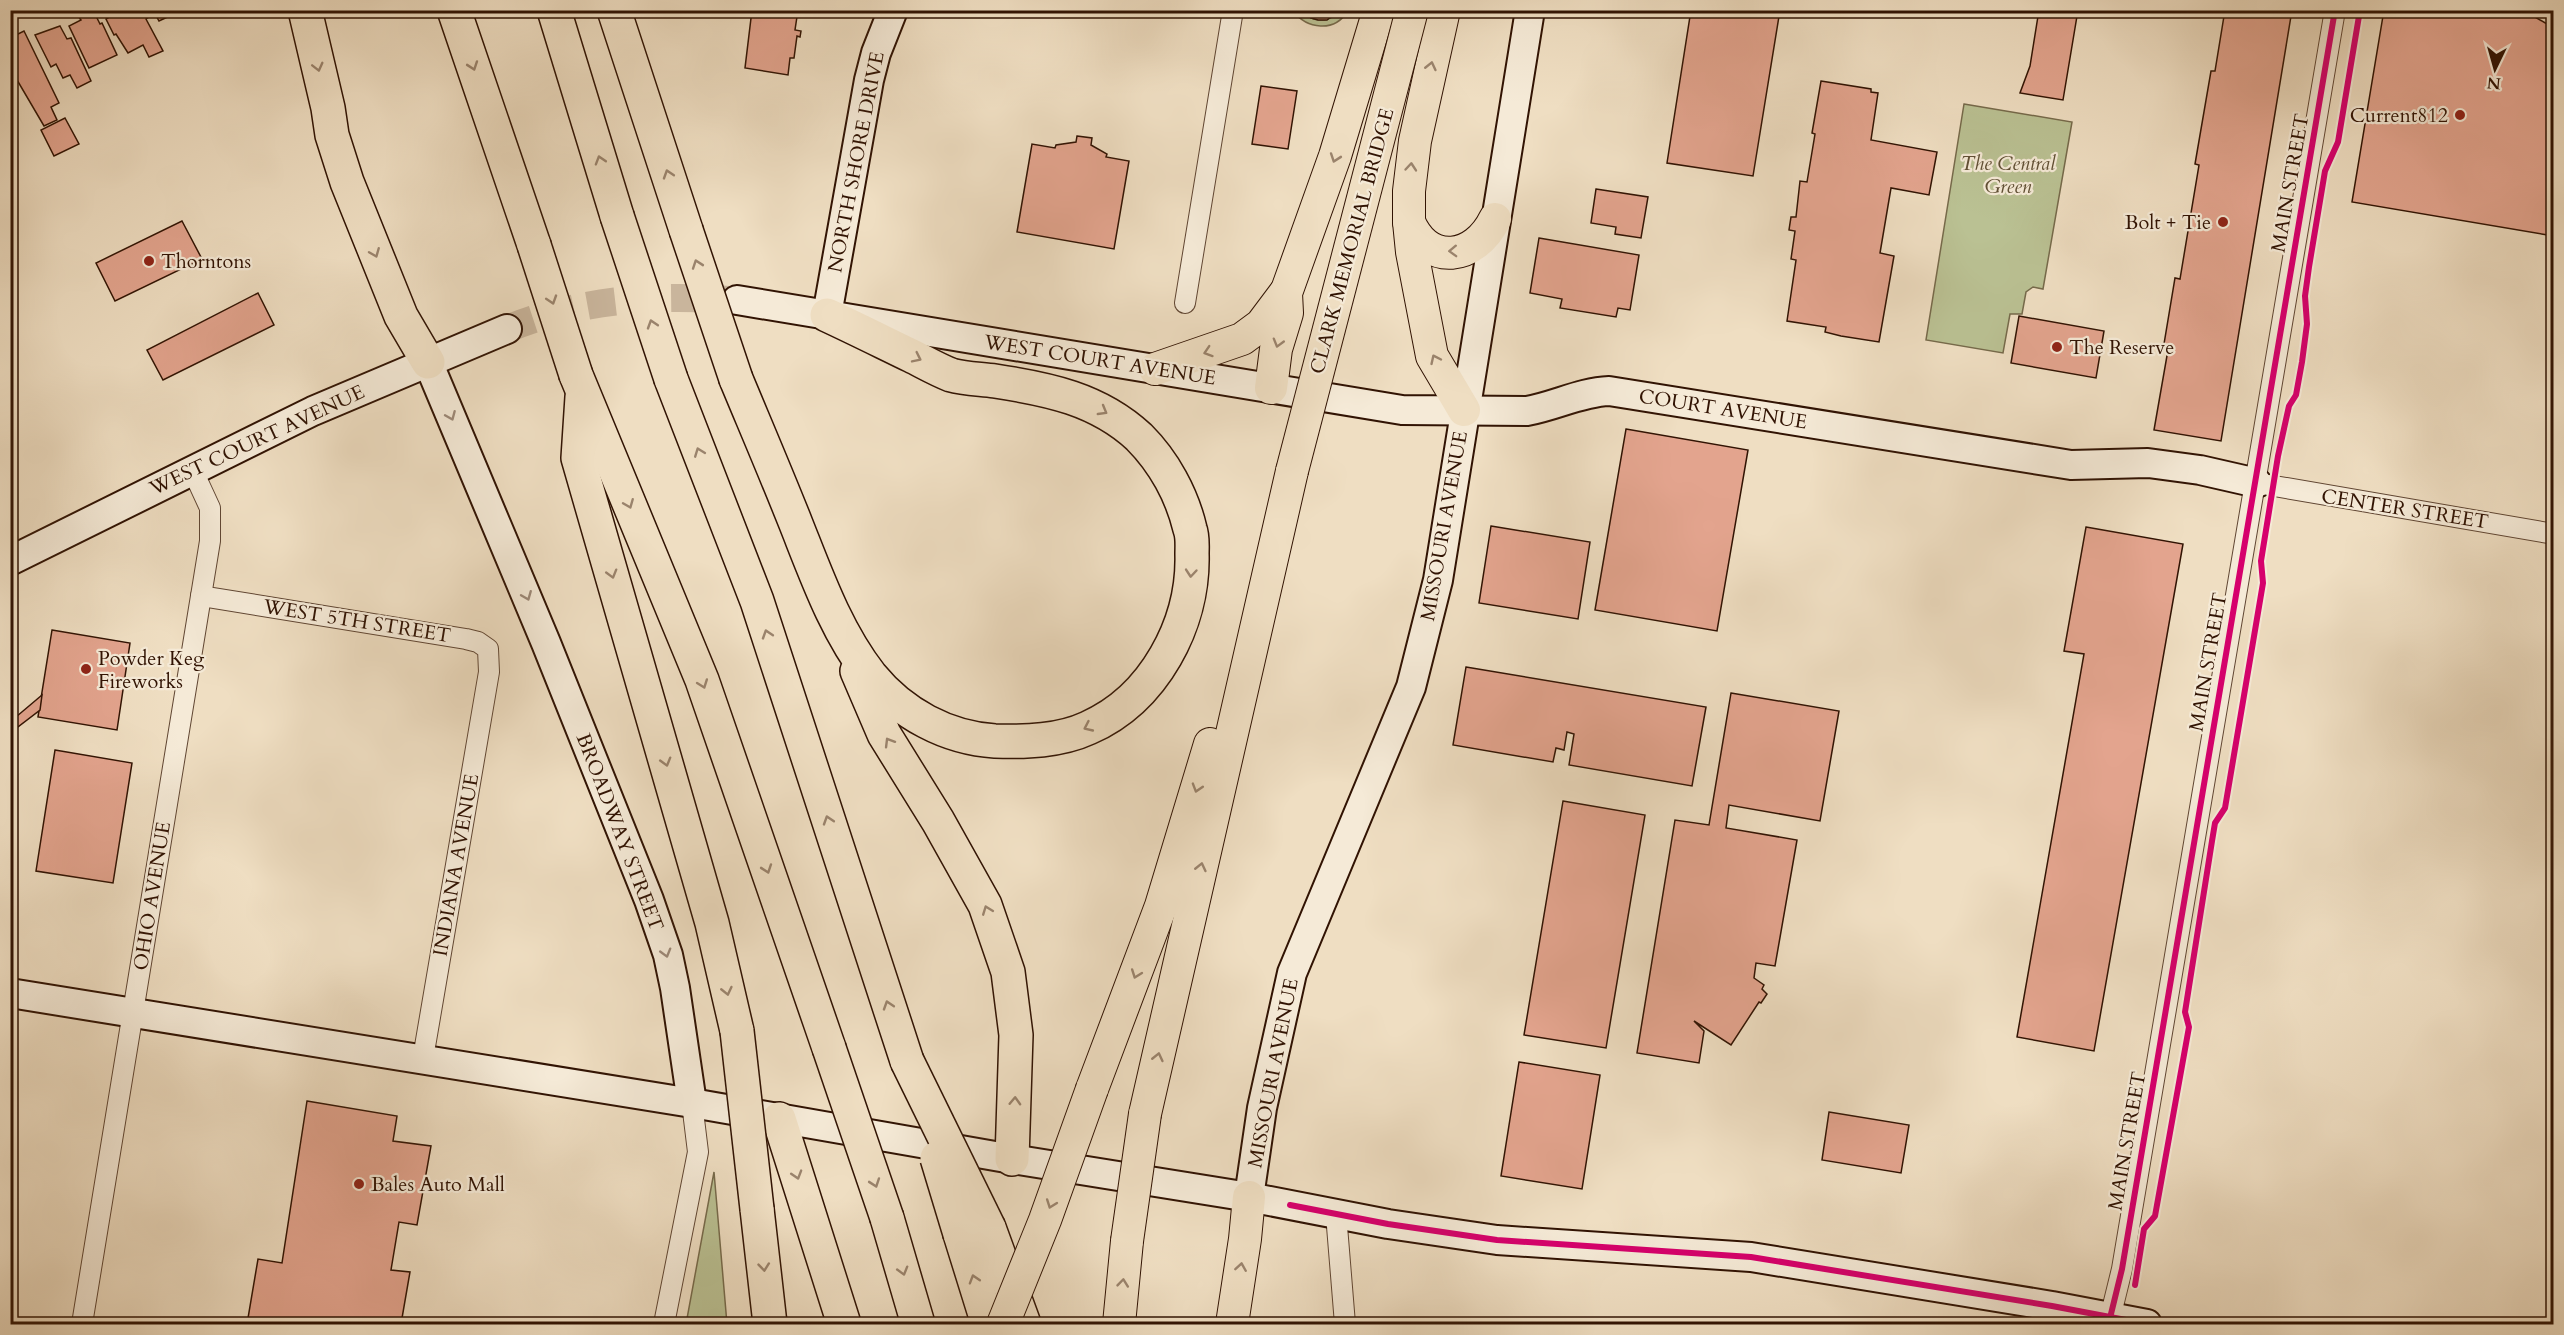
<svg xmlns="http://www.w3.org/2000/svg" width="2564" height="1335" font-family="Cardo,serif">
  <rect width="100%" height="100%" fill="#efdec2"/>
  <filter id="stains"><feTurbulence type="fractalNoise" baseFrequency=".00333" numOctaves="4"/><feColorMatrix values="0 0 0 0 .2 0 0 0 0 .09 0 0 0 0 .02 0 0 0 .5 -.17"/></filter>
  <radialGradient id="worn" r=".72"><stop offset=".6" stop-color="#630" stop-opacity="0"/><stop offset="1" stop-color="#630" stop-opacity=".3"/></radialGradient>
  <g fill="#bac193" stroke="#766a4b" stroke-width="1.5">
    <path d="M1293,11C1303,10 1309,20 1320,20C1332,21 1337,11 1348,11C1334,33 1307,29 1293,11Z"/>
    <polygon points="1964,104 2072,122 2043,289 2033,287 2026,292 2022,314 2010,314 2003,353 1926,340"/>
    <polygon points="714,1172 727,1324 686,1324"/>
  </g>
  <g fill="#e3a48e" stroke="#311303" stroke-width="1.5">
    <polygon points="90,10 93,10 100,24 102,23 117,55 89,68 69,26 81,20 78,16"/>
    <polygon points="105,10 145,10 149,17 146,19 163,51 149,57 143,45 128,53 116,34 114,35 106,19 108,18"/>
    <polygon points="153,10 175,10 176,13 159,21"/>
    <polygon points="752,10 798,10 795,30 801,31 800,37 797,36 794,58 790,58 788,75 745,68"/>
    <polygon points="1300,10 1340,10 1327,20 1318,20 1311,18"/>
    <polygon points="1691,10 1780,10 1753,176 1667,163"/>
    <polygon points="2039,10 2078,10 2063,100 2020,93 2030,66"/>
    <polygon points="2225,10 2292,10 2221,441 2154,430 2168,350 2163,350 2175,278 2180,279 2199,165 2195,164 2211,71 2215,71"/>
    <polygon points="2384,10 2523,10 2554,28 2554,236 2352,202"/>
    <polygon points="60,26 67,39 71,38 91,81 77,88 70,75 63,78 56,64 51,67 35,35"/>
    <polygon points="24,31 59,103 51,107 57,120 44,126 10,68 10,38"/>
    <polygon points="1821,81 1871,89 1871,92 1878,93 1871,140 1937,152 1929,195 1891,188 1880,253 1894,256 1879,342 1841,336 1825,332 1826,327 1787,321 1796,260 1791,259 1795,231 1789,230 1791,217 1796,217 1800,181 1807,182 1815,134 1812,133"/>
    <polygon points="1261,86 1297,91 1288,149 1252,144"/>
    <polygon points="65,118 79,144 54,156 41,130"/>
    <polygon points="1077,136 1092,138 1091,145 1107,154 1106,157 1129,161 1114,249 1017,232 1032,144 1055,148 1056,145 1076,142"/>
    <polygon points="1596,189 1648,197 1641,238 1615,234 1616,227 1591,223"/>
    <polygon points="182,221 202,259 115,301 96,263"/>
    <polygon points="1539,238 1639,255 1630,310 1618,308 1616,317 1560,308 1562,299 1530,293"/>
    <polygon points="258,293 274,325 163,380 147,350"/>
    <polygon points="2019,316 2104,331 2096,378 2011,363"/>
    <polygon points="1626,429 1748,450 1717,631 1595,610"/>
    <polygon points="1491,526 1590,542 1578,619 1479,603"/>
    <polygon points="2086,527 2183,544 2094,1051 2017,1037 2084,654 2064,651"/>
    <polygon points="52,630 130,643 117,730 38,717"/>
    <polygon points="1466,667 1706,707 1692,786 1569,765 1574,734 1567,732 1564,750 1556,748 1553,762 1453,745"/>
    <polygon points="1731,693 1839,711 1820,821 1729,805 1726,828 1797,840 1775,966 1756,963 1754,978 1764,985 1762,989 1767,994 1761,1003 1759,1002 1731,1045 1694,1021 1704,1031 1699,1063 1637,1053 1675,820 1709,825"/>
    <polygon points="42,695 40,710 10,733 10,722"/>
    <polygon points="55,750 132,763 113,883 36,871"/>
    <polygon points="1563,801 1645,815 1606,1048 1524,1035"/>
    <polygon points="1519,1062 1600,1075 1582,1189 1501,1176"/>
    <polygon points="307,1101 397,1116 393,1141 431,1146 417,1225 399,1222 391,1270 410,1272 401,1324 247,1324 258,1259 282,1263"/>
    <polygon points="1829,1112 1909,1125 1901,1173 1822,1160"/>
  </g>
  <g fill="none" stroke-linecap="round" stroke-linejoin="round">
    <path stroke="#c9b59c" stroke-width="28" stroke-dasharray="28 14" stroke-linecap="butt" d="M507,329C577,300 655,294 729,300"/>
    <g stroke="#604633" stroke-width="22">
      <g id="street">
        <polyline points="1185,303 1233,10"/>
        <polyline points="2257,483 2554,534"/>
        <polyline points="201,596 466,639 478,642 488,649 489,672 423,1058"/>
        <polyline points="1336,1214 1345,1324"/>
        <polyline points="2110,1318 2122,1269 2335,10"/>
        <polyline points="82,1324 210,541 210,508 192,469"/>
        <polyline points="664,1324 698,1152 692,1103"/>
      </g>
    </g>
    <g stroke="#311303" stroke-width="32">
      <g id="secondary">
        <path d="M737,300L1402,410L1527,411C1555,406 1581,392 1609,391L2071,465L2148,463L2200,470L2257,483"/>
        <polyline points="827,315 869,80 876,53 893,10"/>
        <polyline points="428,362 546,643 649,900 668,955 675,988 692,1103"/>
        <polyline points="10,561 313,411 507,329"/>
        <polyline points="10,993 692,1103 1012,1159 1249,1197 1388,1224 1497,1240 1751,1257 2052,1306 2147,1324"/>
        <polyline points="1249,1197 1262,1108 1292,973 1411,687 1438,580 1530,10"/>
      </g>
    </g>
    <g stroke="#311303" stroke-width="34">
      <g id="primary">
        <polyline points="1444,10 1415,141 1409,191 1409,222 1412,252 1432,356 1464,410"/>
        <path d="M1409,222C1429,267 1475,260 1495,219"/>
        <polyline points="1155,369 1242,339 1261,325 1285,293"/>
        <polyline points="1271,388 1276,349 1287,313 1286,293 1335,156 1379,10"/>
        <polyline points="1092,1089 1161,906 1210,744"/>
        <polyline points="1145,1114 1292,471"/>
        <polyline points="1119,1324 1127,1241"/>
        <polyline points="1232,1324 1245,1239 1249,1197"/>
      </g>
    </g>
    <g stroke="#311303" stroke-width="36">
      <g id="highway">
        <polyline points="305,10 328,108 332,135 347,182 401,316 428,362"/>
        <polyline points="454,10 534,245"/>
        <polyline points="554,10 617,216"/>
        <polyline points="614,10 686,230"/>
        <polyline points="576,375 702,680 829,1048"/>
        <polyline points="671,379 757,601 907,1061"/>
        <path d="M736,379C756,427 777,476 796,524C817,577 836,631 871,676C902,714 947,738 995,741C1026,742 1060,741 1088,728C1154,699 1194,624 1192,554C1192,546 1193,537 1190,529C1182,495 1164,462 1139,437C1098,399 1048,389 995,381C981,379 965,379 951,375C938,370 924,362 912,356C883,342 855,328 827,315"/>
        <polyline points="582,397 578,458 712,923 737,1031"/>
        <polyline points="857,671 884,734 938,821 985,905 1008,972 1016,1035 1012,1159"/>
        <polyline points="779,1119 844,1324"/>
        <polyline points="757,1209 770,1324"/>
        <polyline points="887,1218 918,1324"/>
        <polyline points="989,1228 1024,1324"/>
        <polyline points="960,1234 988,1324"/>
      </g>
    </g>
    <use href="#street" stroke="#f5ead7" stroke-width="20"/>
    <use href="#secondary" stroke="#f5ead7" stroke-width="28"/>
    <use href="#primary" stroke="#efdec2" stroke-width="32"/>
    <use href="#highway" stroke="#efdec2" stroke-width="33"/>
    <g stroke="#311303" stroke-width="34" stroke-linecap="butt">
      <g id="primary-bridge">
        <polyline points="1292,471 1412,10"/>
        <polyline points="1127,1241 1145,1114"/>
        <polyline points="1003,1324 1045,1220 1092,1089"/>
      </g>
    </g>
    <g stroke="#311303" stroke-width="36" stroke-linecap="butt">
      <g id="highway-bridge">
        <polyline points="617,216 671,379"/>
        <polyline points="686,230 736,379"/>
        <polyline points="534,245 576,375"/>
        <polyline points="737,1031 757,1209"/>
        <polyline points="829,1048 887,1218"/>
        <polyline points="907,1061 989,1228"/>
        <polyline points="937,1158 960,1234"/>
      </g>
    </g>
    <use href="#primary-bridge" stroke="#efdec2" stroke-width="32"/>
    <use href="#highway-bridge" stroke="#efdec2" stroke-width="33"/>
    <g stroke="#f5ead7" stroke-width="10">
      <g id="cycleway">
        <polyline points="1290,1205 1388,1224 1497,1240 1751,1257 2052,1306 2147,1324"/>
        <polyline points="2135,1285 2144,1229 2155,1216 2189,1027 2185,1012 2212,841 2215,823 2225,808 2263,583 2261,561 2278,456 2289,406 2296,395 2302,362 2307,324 2305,296 2309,267 2325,171 2338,142 2360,10"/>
        <polyline points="2110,1318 2122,1269 2335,10"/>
      </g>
    </g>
    <use href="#cycleway" stroke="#d6006c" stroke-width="6"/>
  </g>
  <defs><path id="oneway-chevron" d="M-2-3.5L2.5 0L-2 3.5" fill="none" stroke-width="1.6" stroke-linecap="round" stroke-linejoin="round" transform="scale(1.5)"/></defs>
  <g stroke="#9a836c">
    <use href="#oneway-chevron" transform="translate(473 66) rotate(71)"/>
    <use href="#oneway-chevron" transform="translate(1431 66) rotate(-77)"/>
    <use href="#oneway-chevron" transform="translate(318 67) rotate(76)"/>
    <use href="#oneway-chevron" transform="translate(1335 158) rotate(109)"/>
    <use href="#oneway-chevron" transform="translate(600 160) rotate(-107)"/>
    <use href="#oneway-chevron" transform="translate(1411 167) rotate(-85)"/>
    <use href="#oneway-chevron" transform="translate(668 174) rotate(-108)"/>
    <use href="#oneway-chevron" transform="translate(1453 251) rotate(178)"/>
    <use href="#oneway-chevron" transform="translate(375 253) rotate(68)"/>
    <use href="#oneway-chevron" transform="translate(697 264) rotate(-109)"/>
    <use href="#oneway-chevron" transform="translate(552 300) rotate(72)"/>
    <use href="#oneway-chevron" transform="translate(652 324) rotate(-108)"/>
    <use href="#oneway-chevron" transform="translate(1278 343) rotate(106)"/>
    <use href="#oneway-chevron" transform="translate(1208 352) rotate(162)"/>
    <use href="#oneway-chevron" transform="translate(917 358) rotate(26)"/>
    <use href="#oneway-chevron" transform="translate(1435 359) rotate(-115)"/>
    <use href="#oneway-chevron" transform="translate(1103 411) rotate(30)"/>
    <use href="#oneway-chevron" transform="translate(699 452) rotate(-111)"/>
    <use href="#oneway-chevron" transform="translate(629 504) rotate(68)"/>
    <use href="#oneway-chevron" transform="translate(1191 573) rotate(95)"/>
    <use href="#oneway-chevron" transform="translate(612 574) rotate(74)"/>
    <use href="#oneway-chevron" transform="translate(767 634) rotate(-108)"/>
    <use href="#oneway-chevron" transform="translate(703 684) rotate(70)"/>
    <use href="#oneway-chevron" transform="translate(1088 727) rotate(155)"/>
    <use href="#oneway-chevron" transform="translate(889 742) rotate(-121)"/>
    <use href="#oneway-chevron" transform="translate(666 762) rotate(74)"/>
    <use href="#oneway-chevron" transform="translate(1197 788) rotate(107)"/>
    <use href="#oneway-chevron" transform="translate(828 820) rotate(-108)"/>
    <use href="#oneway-chevron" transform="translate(1201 867) rotate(-77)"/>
    <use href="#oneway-chevron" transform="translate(767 869) rotate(71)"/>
    <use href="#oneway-chevron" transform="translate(987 910) rotate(-111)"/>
    <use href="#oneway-chevron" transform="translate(1136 974) rotate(110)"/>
    <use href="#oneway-chevron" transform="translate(727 991) rotate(77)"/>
    <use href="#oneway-chevron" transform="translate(888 1005) rotate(-108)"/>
    <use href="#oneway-chevron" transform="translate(1158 1057) rotate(-77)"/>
    <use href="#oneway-chevron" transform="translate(1015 1101) rotate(-88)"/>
    <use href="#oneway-chevron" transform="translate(797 1175) rotate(73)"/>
    <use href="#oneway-chevron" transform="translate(875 1183) rotate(71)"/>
    <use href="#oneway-chevron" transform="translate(1051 1204) rotate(110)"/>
    <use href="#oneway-chevron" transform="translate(764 1267) rotate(84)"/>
    <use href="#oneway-chevron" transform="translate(1241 1267) rotate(-81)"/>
    <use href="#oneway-chevron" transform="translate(903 1271) rotate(74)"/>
    <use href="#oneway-chevron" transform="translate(974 1279) rotate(-107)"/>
    <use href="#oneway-chevron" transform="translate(1123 1283) rotate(-84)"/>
  </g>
  <g stroke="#9d8978">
    <use href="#oneway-chevron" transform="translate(451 416) rotate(67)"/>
    <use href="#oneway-chevron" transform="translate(527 596) rotate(68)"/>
    <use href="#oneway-chevron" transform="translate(666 953) rotate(74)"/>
  </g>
  <g fill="#8f2418" stroke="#f5ead7" stroke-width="2">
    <circle cx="2460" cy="115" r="6"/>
    <circle cx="2223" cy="222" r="6"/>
    <circle cx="149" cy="261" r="6"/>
    <circle cx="2057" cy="347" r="6"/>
    <circle cx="86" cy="669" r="6"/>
    <circle cx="359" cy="1184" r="6"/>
  </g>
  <g text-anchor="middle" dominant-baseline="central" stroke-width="4.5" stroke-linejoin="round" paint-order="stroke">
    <g font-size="20" fill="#311303" stroke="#f5ead7" text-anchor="start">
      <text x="2448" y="115" text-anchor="end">Current812</text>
      <text x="2211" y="222" text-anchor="end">Bolt + Tie</text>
      <text x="161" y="261">Thorntons</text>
      <text x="2069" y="347">The Reserve</text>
      <text x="98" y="658">Powder Keg<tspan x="98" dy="23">Fireworks</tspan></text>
      <text x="371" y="1184">Bales Auto Mall</text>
    </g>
    <g font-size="20" fill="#311303" stroke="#f5ead7">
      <text transform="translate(856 162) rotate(-79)">NORTH SHORE DRIVE</text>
      <text transform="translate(2290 183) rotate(-80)">MAIN STREET</text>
      <text transform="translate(1352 241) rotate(-75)">CLARK MEMORIAL BRIDGE</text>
      <text transform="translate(1100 360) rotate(9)">WEST COURT AVENUE</text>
      <text transform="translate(1723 409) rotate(9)">COURT AVENUE</text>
      <text transform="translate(257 440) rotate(-25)">WEST COURT AVENUE</text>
      <text transform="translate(2405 509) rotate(9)">CENTER STREET</text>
      <text transform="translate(1444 526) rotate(-80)">MISSOURI AVENUE</text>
      <text transform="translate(357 621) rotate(9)">WEST 5TH STREET</text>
      <text transform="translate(2208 662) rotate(-80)">MAIN STREET</text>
      <text transform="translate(620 832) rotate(69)">BROADWAY STREET</text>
      <text transform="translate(456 865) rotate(-80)">INDIANA AVENUE</text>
      <text transform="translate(152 896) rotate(-81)">OHIO AVENUE</text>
      <text transform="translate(1273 1073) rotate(-79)">MISSOURI AVENUE</text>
      <text transform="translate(2127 1141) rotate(-80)">MAIN STREET</text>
    </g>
    <g font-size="20" font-style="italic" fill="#615035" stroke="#f5ead7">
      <text x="2008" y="163">The Central<tspan x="2008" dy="23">Green</tspan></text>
    </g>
  </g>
  <rect width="2564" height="1335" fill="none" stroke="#efdec2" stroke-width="36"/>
  <rect x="12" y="12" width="2540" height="1311" fill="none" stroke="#311303" stroke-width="3"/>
  <rect x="18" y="18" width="2528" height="1299" fill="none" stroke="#311303" stroke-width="1.5"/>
  <g transform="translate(2495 69) rotate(185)" stroke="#f5ead7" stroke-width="4.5" paint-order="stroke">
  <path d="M0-4.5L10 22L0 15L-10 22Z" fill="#311303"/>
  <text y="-9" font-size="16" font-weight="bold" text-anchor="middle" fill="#311303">N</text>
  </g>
  <rect width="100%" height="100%" filter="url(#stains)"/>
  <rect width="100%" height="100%" fill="url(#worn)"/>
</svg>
